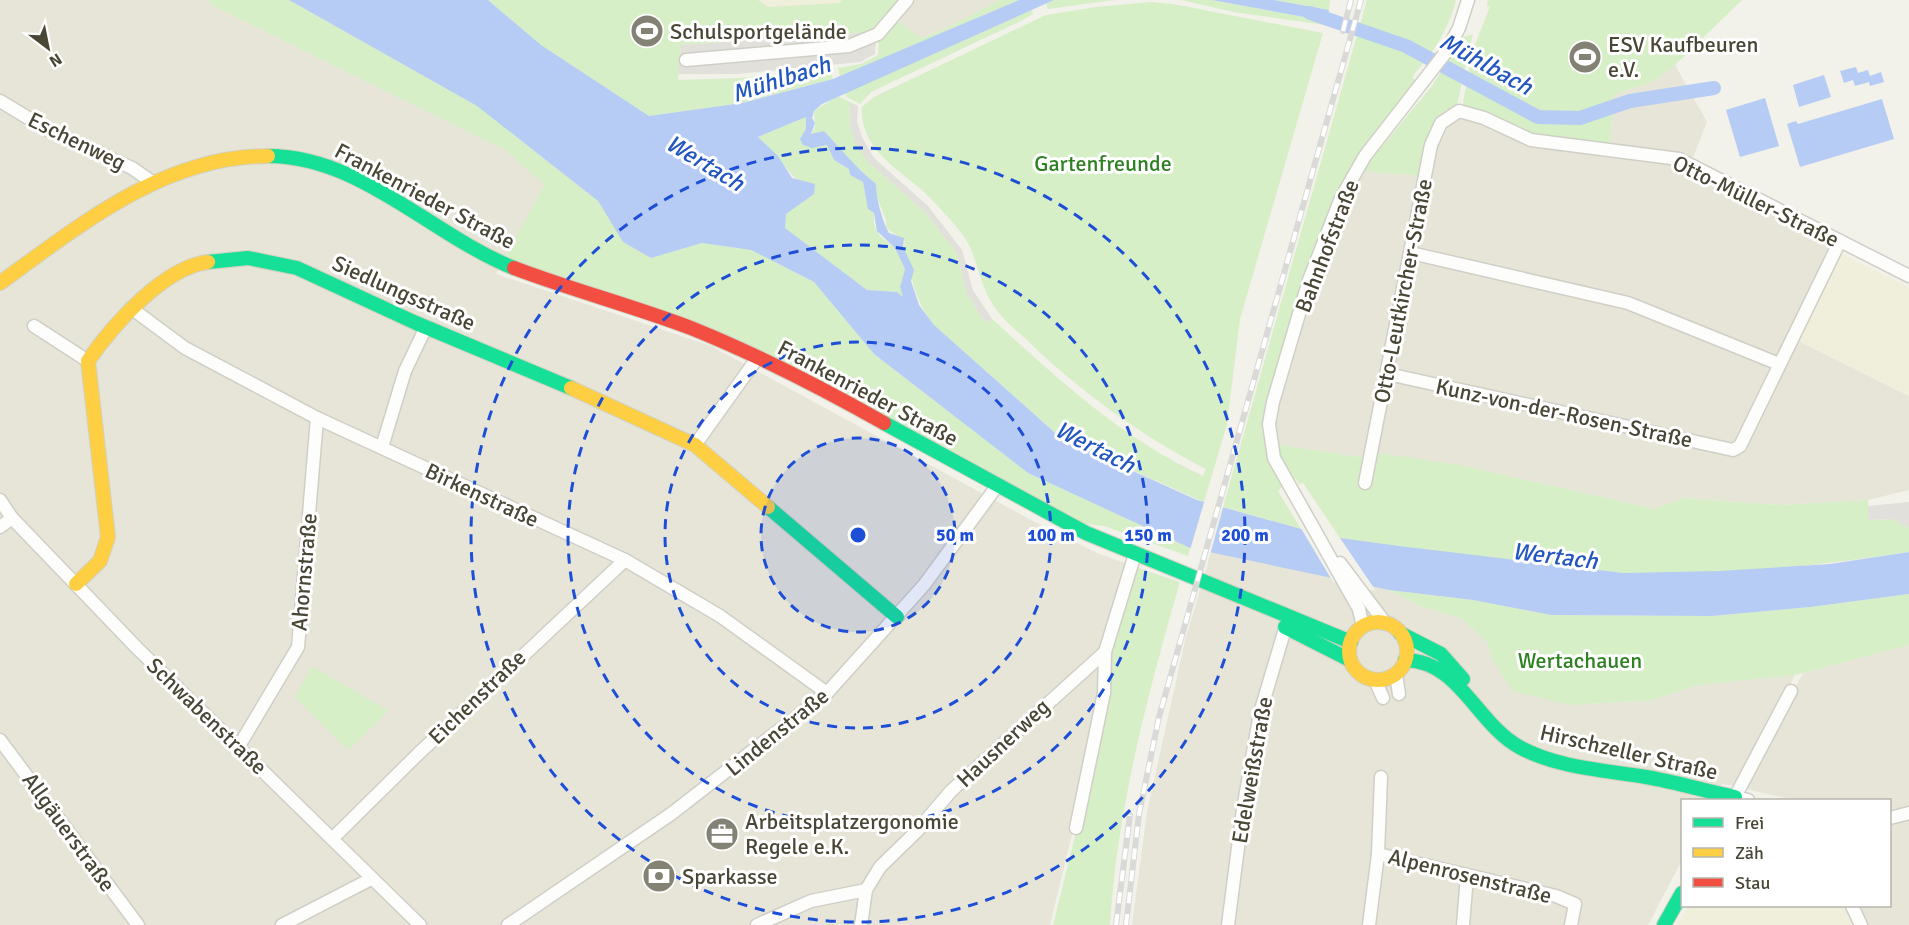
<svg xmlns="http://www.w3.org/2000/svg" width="1909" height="925" font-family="Signika,sans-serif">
  <rect width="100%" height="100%" fill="#f2f1ea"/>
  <g fill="#e6e5d7">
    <polygon points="0,0 207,0 215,7 507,151 546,185 496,274 711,346 1033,521 1099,554 1128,564 1078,809 1050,925 0,925"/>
    <polygon points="912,0 999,0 943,30 920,38 896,20"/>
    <polygon points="1675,65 1707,122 1693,157 1680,152 1610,146 1614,94 1653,82"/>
    <polygon points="1459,113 1678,164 1834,244 1787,335 1909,396 1909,490 1868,500 1779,505 1684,498 1654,509 1465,466 1372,459 1274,444 1278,403 1314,281 1345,200 1362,171 1423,176 1442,125"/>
    <polygon points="1211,552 1389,590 1420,606 1462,619 1487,642 1492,659 1570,705 1652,700 1698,685 1795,675 1736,786 1722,784 1713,800 1682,800 1682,860 1648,925 1132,925 1147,812 1185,641"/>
    <polygon points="1909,645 1909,925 1866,925 1857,906 1890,906 1890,800 1794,800 1742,788 1803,673"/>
  </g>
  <g fill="#f0efdb">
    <polygon points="758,0 842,0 839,3 767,7"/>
    <polygon points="1841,254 1909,287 1909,396 1796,340"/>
    <polygon points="1688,906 1850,906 1858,925 1677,925"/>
  </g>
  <g fill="#d6efc7">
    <polygon points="207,0 289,0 477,106 598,201 623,242 651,258 702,243 751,250 814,282 874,354 1028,473 1190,548 1188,556 1104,526 1078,523 849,398 505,257 545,185 507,151 215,7"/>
    <polygon points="488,0 758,0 768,7 839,3 842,0 902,0 876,32 681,45 678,80 740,78 830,68 833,79 742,103 649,116 541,45"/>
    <polygon points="999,0 1019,0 840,77 838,68 861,64 878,55 879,37 896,20 921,38 943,30"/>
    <polygon points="1054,0 1114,0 1048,9 1046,4"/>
    <polygon points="1181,0 1212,0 1326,21 1325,25 1234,12"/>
    <polygon points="1274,0 1330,0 1329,10"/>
    <path d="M1367,0H1456C1448,32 1433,52 1412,77L1417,82L1361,153L1280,362L1271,460L1283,486L1278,491L1301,529L1223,507Z"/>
    <polygon points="1488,0 1742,0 1675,65 1653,82 1614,94 1610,146 1532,136 1462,108 1473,50 1490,6 1487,7"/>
    <path d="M1151,2L1173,4L1323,33L1240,319L1227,424L1204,502L1062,439L934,325C919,306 913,288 909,264C908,256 902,250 905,241L886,228V220L870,179L837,148L824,131L811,135L815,127L814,111L838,96L850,102V126L868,162L924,211L957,253L966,293L986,323L992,319C1058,379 1121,438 1203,476L1206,469C1142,436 1087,396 1035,348C1024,336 1009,326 999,313C982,293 980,270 970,247C963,232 947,216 936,204C909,172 860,156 862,107L874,97L1046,15L1096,7Z"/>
    <polygon points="1032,10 1033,14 1023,20 871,92 860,104 847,97 845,92"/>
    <polygon points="1473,34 1456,109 1438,121 1423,176 1362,171 1432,86 1463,37"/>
    <path d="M806,117V129L818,147L827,145L834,160L849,169L850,175L863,182L866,198L874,213V224L880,236L895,248L905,269L901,282L904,298L897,292L867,290L785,228L786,214L813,194C790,176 778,157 758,137Z"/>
    <path d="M1274,444L1372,459L1373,452L1465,466L1654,509L1684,498L1779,505L1868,500L1869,520L1892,519L1909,528V552C1816,566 1719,577 1624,573C1529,568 1434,551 1340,538L1303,483L1299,484L1296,479L1292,481L1278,458Z"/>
    <path d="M1135,567L1180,582C1148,693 1117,809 1110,925H1053L1082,808L1107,652Z"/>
    <polygon points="1389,590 1473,600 1551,615 1712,616 1810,607 1909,594 1909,645 1795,675 1698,685 1652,700 1570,705 1513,691 1492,659 1487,642 1462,619 1420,606"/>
    <polygon points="312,666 388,711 348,750 295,697"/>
  </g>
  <g fill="#e1e0da">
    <polygon points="876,32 875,54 860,62 737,74 678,74 681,45"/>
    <polygon points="850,102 858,106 857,121 862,137 874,158 928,206 962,250 973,290 992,319 986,323 966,293 957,253 924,211 868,162 855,142 850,126"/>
    <polygon points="1909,502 1909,528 1892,519 1868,520 1868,506"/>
  </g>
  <g fill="#b6ccf4" fill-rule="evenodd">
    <path d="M289,0H488L541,45L649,116L742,103L833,79L1019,0H1054L822,104L814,111L812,118L815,123L811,134L824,131C841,149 856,168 876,184C876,197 882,221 889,233L904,238L903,247L914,270L911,281L919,305L934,325L1062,439L1197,500L1301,529L1340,538L1399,546L1624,573L1719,571L1830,564L1909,552V594L1810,607L1712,616L1551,615L1473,600L1389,590L1190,548L1028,473L874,354L814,282L751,250L702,243L651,258L623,242L598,201L477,106ZM806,117V129L800,139L803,145L812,148L827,145L834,160L849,169L850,175L863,182L868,209L874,213L877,231L895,248L905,269L900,287L903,297L897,292L867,290L785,228L786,214L814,194L815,184L792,178L778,156L758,137Z"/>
    <polygon points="1212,0 1274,0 1329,10 1326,21"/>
    <polygon points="1856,67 1858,73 1868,70 1870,76 1881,72 1884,82 1870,86 1869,82 1855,86 1853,80 1844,83 1840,71"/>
    <polygon points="1824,75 1831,97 1799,107 1793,85"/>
    <polygon points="1765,98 1779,146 1740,157 1726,110"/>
    <polygon points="1882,99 1894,139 1800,167 1787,124 1796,121 1798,124"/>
  </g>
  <g fill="#f2f1ea">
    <polygon points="1205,499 1224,504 1210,555 1190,550"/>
    <polygon points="1299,525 1338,535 1376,591 1333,582"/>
  </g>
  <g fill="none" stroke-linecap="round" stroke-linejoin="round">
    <polyline stroke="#b6ccf4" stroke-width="14" points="1310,13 1406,46 1538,117 1580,118 1630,101 1714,88"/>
    <g stroke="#d0cfc7" stroke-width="15">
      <g id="street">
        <polyline points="686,60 849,46 878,34 907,0"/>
        <polyline points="0,101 48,130 132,168 152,182"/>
        <polyline points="1411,253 1628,303 1779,364"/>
        <polyline points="131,308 185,348 317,418 625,560 720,616 827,693"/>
        <polyline points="34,326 88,361"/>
        <polyline points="1388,374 1733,450 1740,446 1840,241"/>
        <polyline points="695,445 758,357"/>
        <polyline points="382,447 405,371 426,327"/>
        <polyline points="1365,483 1431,145 1441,123 1459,111 1484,118 1531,140 1679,159 1909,276"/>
        <polyline points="0,500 12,518 137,648 420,925"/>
        <polyline points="0,527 12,518"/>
        <polyline points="1340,563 1386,624"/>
        <polyline points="1363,627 1359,609 1274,458 1269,424 1273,402 1309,280 1341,198 1365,156 1446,52 1459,28 1468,0"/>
        <polyline points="1396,674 1399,694"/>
        <polyline points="1375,680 1383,698"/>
        <polyline points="0,740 138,925"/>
        <polyline points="239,746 298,647 317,418"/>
        <polyline points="1748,800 1735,797 1791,691"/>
        <polyline points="1890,818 1909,813"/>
        <polyline points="1076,828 1104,693 1105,652"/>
        <polyline points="333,838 417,755 625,560"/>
        <polyline points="1378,854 1556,896 1575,904 1571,925"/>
        <polyline points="1852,906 1861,925"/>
        <polyline points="282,925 371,879"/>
        <polyline points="508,925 671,814 827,693 924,585 997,486"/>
        <polyline points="757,925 811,901 866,890"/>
        <polyline points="861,925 866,890 880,867 917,831 951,791 1105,652 1135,554"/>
        <polyline points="1228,925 1243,809 1260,713 1287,622"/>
        <polyline points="1369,925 1378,854 1381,777"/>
        <polyline points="1463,925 1467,876"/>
      </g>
    </g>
    <g stroke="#d2d1c0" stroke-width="16">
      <g id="fast">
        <path d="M268,156C361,156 431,235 514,268"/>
        <polyline points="208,262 248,258 297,268 416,323 571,388"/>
        <polyline points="884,423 1086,533 1351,642"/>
        <polyline points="768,507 897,617"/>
        <polyline points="1285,627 1350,660"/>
        <polyline points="1400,633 1441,654 1463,679"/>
        <path d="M1405,660C1460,661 1476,724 1521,748C1559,768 1604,770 1646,777C1676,782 1705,791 1735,797L1733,800"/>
        <polyline points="1664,925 1682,893"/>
      </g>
    </g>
    <g stroke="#d2d1c0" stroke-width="16">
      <g id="slow">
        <path d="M0,283C80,225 164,156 268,156"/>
        <polyline points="571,388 695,445 768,507"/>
        <path d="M76,584L100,561L108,537L88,361C112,326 164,267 208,262"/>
        <circle cx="1378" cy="651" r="29"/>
      </g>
    </g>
    <g stroke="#d2d1c0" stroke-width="16">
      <path id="jam" d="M514,268C572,290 633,306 691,328C758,355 822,388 884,423"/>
    </g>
    <use href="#street" stroke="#fdfdfc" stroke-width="12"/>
    <use href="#fast" stroke="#16e098" stroke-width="14"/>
    <use href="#slow" stroke="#ffcf43" stroke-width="14"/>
    <use href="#jam" stroke="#f24e42" stroke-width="14"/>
    <g stroke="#d9d9d8" stroke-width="6">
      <g id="rail">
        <polyline points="1343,31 1351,0"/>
        <polyline points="1116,925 1130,815"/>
        <polyline points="1126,925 1139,814 1159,717 1361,0"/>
      </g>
    </g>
    <use href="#rail" stroke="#fff" stroke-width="4" stroke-dasharray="11" stroke-linecap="butt"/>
  </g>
  <circle cx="858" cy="535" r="97" fill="#1d4ed8" fill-opacity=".12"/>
  <g fill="none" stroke="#1d4ed8" stroke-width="3" stroke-dasharray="10 8">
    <circle cx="858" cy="535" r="97"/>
    <circle cx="858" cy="535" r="193"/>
    <circle cx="858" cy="535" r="290"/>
    <circle cx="858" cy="535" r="387"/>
  </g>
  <defs>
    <g id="stadium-disc" transform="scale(1.725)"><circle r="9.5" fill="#848274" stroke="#fff"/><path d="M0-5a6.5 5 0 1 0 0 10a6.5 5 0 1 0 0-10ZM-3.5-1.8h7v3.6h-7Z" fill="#fff"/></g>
    <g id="office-disc" transform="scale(1.725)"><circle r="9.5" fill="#848274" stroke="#fff"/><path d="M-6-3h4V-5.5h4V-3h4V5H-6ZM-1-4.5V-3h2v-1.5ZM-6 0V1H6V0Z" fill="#fff"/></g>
    <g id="bank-disc" transform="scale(1.725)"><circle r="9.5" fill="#848274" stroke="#fff"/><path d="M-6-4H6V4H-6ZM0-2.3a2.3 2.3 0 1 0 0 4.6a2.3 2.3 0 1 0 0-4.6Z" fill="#fff"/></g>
  </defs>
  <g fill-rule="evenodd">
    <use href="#stadium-disc" x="647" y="31"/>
    <use href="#stadium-disc" x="1585" y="57"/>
    <use href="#office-disc" x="722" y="834"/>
    <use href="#bank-disc" x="659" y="876"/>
  </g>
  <g text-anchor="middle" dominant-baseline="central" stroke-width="6" stroke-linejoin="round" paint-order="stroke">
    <g font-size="22" fill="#494635" stroke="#fff" text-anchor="start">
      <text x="670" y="31">Schulsportgelände</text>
      <text x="1608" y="44">ESV Kaufbeuren<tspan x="1608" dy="25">e.V.</tspan></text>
      <text x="745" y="821">Arbeitsplatzergonomie<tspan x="745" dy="25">Regele e.K.</tspan></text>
      <text x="682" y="876">Sparkasse</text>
    </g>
    <g font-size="22" fill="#494635" stroke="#fff">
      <text transform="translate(77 141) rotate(26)">Eschenweg</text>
      <text transform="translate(425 196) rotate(28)">Frankenrieder Straße</text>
      <text transform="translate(1756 201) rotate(26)">Otto-Müller-Straße</text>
      <text transform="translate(1327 246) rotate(-69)">Bahnhofstraße</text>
      <text transform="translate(1403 291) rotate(-79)">Otto-Leutkircher-Straße</text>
      <text transform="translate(404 293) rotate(24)">Siedlungsstraße</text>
      <text transform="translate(868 393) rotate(28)">Frankenrieder Straße</text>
      <text transform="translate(1564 413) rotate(12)">Kunz-von-der-Rosen-Straße</text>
      <text transform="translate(482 495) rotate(25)">Birkenstraße</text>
      <text transform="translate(304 572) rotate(-85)">Ahornstraße</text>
      <text transform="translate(477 697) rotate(-44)">Eichenstraße</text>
      <text transform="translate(207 716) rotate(44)">Schwabenstraße</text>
      <text transform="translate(777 732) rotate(-39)">Lindenstraße</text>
      <text transform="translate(1003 743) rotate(-43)">Hausnerweg</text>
      <text transform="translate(1629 752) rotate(13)">Hirschzeller Straße</text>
      <text transform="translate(1252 770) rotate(-80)">Edelweißstraße</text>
      <text transform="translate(69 832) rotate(54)">Allgäuerstraße</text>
      <text transform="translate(1470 876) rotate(14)">Alpenrosenstraße</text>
    </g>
    <g font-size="22" fill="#2e8121" stroke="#fff">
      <text x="1103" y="163">Gartenfreunde</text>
      <text x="1580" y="660">Wertachauen</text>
    </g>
    <g font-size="24" font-style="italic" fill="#2256c0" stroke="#fff">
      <text transform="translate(1486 64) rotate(29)">Mühlbach</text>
      <text transform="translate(781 79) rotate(-18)">Mühlbach</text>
      <text transform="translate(705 163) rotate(31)">Wertach</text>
      <text transform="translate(1095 447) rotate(27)">Wertach</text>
      <text transform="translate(1555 556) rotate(7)">Wertach</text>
    </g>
  </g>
  <circle cx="858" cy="535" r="9" fill="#1d4ed8" stroke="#fff" stroke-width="3"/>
  <g font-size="18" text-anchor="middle" font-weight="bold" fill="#1d4ed8" stroke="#fff" stroke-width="6" stroke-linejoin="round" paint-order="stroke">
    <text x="955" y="541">50 m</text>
    <text x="1051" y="541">100 m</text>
    <text x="1148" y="541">150 m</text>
    <text x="1245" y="541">200 m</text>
  </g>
  <rect x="1681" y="799" width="210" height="108" fill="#ffffff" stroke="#b6b5ae" stroke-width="1.5"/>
  <rect x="1693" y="818" width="30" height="9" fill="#16e098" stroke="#b6b5ae" stroke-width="1.5"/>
  <text x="1735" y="829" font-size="18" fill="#494635">Frei</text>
  <rect x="1693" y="848" width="30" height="9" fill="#ffcf43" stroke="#b6b5ae" stroke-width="1.5"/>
  <text x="1735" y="859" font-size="18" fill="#494635">Zäh</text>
  <rect x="1693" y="878" width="30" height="9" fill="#f24e42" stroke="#b6b5ae" stroke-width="1.5"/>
  <text x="1735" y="889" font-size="18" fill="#494635">Stau</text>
  <g transform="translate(48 48) rotate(148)" stroke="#ffffff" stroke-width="4.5" paint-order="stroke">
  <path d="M0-4.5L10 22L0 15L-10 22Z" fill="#494635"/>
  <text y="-9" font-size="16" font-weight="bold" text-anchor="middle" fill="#494635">N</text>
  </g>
</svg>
